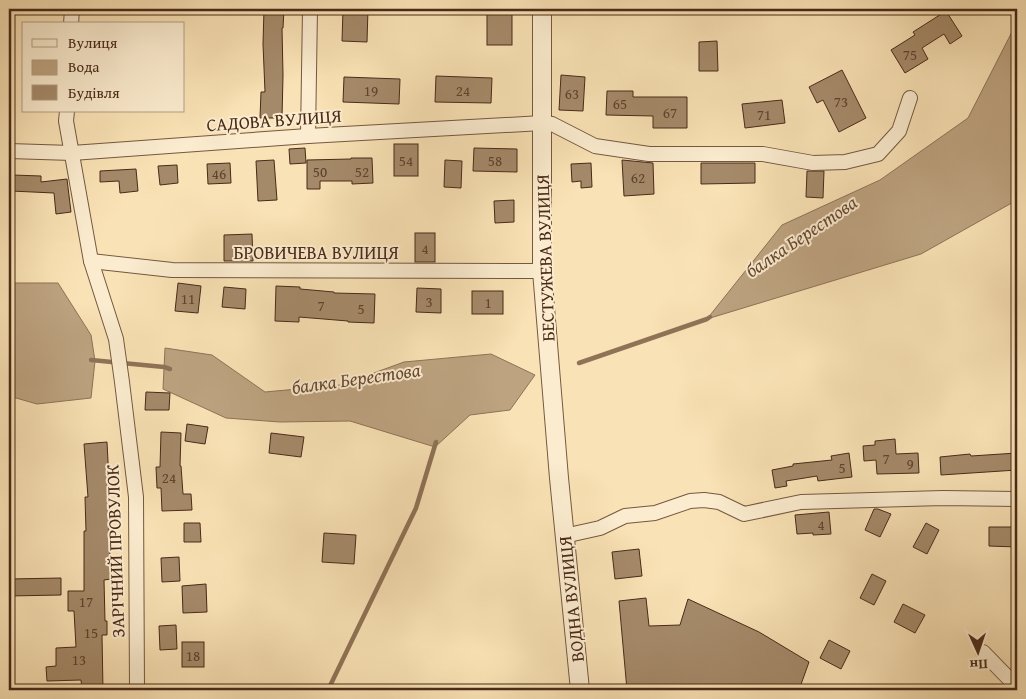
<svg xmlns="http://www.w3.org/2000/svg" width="1026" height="699" font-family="'Gentium Book Plus',serif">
  <rect width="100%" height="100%" fill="#f9e2b5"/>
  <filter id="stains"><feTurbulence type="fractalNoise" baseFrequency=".004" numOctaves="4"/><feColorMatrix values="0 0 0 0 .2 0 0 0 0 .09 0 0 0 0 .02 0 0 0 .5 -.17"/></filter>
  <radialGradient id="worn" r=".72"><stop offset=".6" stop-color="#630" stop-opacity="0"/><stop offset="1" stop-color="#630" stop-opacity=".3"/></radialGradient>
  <g fill="#bda380" stroke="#8f7357">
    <polygon points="1017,22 1017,200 921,254 707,319 782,225 880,180 968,118"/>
    <polygon points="9,283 58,283 91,335 95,361 91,398 37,404 9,396"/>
    <polygon points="165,348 212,355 265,392 341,385 404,362 491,354 535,375 510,410 470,415 435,447 350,421 280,422 226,418 163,389"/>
  </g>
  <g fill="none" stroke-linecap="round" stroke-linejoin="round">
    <g stroke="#8f7357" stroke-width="4.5">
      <polyline points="91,360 164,367 170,369"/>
      <polyline points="579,363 707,319 710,317"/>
      <polyline points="328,690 416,508 436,442"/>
    </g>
  </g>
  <g fill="#a58a6a" stroke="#492a19">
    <polygon points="264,9 284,9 283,28 282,28 283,75 282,118 260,118 261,92 265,92 263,44"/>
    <polygon points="343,9 368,9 367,42 342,41"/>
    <rect x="487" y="9" width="25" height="36"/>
    <polygon points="946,11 962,36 950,44 944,34 922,48 928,59 905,73 891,50 915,35 913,32"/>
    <polygon points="717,41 718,71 699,71 699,42"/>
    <polygon points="842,70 866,118 839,132 823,100 817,103 809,87"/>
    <polygon points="561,75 585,77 583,111 559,110"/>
    <polygon points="436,76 492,78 491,103 435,102"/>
    <polygon points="344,77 400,79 399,104 343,102"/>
    <polygon points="607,91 633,91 633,97 687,97 687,128 653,128 653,116 606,115"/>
    <polygon points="782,100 785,123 745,128 742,104"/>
    <rect x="394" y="144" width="24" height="32"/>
    <polygon points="305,148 306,163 290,164 289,149"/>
    <polygon points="474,148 517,149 517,172 473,171"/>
    <polygon points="351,158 372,158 373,183 352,184 352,181 320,181 320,189 307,189 307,160 351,159"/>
    <polygon points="274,160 277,200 258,201 256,161"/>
    <polygon points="445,160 462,161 461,188 444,187"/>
    <polygon points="622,160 653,163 654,194 624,196"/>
    <polygon points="230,163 231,183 208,184 207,164"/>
    <polygon points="591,163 592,187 581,188 581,181 572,182 571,164"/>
    <polygon points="701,163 755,163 755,183 701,184"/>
    <polygon points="177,165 178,183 160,185 158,166"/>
    <polygon points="136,169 138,191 120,193 119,181 100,182 100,171"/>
    <polygon points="807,171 824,171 823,198 806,197"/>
    <polygon points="12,175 41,176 41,182 67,179 71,212 56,214 54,193 11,191"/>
    <polygon points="514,200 514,222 495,223 494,201"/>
    <rect x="415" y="233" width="20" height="29"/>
    <polygon points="252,234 253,261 224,261 224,235"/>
    <polygon points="178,283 201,286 198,313 175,311"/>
    <polygon points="276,286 300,287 300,289 334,292 334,293 375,294 374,323 348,322 348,321 299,317 299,322 275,321"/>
    <polygon points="224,287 246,289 245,309 222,307"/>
    <polygon points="417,288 441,289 441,313 416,312"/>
    <rect x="472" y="291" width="31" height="23"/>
    <polygon points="146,392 170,393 169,410 145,410"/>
    <polygon points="187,424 208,427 205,444 185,441"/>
    <polygon points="161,432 181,433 180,466 181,466 183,494 191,494 192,510 162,511 161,488 157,488 156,467 160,467"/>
    <polygon points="271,433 304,437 301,457 269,453"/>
    <polygon points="895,439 896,454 918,453 919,473 877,474 876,460 864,461 863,446 875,445 875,441"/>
    <polygon points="107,442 109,481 107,481 111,579 104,580 105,621 107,621 107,635 102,635 103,690 82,690 81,680 47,681 46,667 56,666 56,648 76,647 74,611 68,611 68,591 84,591 84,531 86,531 85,497 88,497 84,444"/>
    <polygon points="849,453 852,477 818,481 817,476 786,481 787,486 775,488 772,470 793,466 793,464 832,460 831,456"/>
    <polygon points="1017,453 1017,470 941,475 940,457 970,454 971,456"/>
    <polygon points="874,509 878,509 891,514 880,537 865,530"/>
    <polygon points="829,512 831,534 813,535 813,533 797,534 795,515"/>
    <polygon points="184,523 200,523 201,542 184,542"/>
    <polygon points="926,523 939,530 927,554 913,547"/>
    <polygon points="989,527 1017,527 1017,547 989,546"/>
    <polygon points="324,533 356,535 354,564 322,562"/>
    <polygon points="639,549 642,576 615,579 612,552"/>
    <polygon points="179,557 180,581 162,582 161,558"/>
    <polygon points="872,574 886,581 874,605 860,598"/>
    <polygon points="61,578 61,595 9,596 9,579"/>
    <polygon points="206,584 207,612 183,613 182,586"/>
    <polygon points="646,598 649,626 680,625 688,599 759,632 809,662 799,690 627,690 619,601"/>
    <polygon points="903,604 925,615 915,633 894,622"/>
    <polygon points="176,625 177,649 160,650 159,626"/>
    <polygon points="829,640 850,651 841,669 820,658"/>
    <rect x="182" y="642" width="22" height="25"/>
  </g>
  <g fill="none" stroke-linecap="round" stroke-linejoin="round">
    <g stroke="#755840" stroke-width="16">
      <g id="minor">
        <polyline points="71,24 72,9"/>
        <polyline points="67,111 66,121 91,261 116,339 122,382 136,497 137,690"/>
        <polyline points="308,136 310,9"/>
        <polyline points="9,151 72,153 308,136 542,123 552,124 595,146 649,154 763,154 813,163 845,162 878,154 899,131 910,98"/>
        <polyline points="91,261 172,270 542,271"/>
        <polyline points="564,536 600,528 625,516 655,513 690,501 704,500 719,502 744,514 801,502 943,498 1017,499"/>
        <polyline points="983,652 1017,687"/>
      </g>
    </g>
    <g stroke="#755840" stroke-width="20">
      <polyline id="tertiary" points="542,9 542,271 559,478 580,690"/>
    </g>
    <use href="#minor" stroke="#fbeccf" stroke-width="14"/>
    <use href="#tertiary" stroke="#fbeccf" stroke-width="18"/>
  </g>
  <g text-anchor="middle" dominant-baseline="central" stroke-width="4" stroke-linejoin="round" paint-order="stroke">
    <g font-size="15" fill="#60422d">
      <text x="910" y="54">75</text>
      <text x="371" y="90">19</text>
      <text x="463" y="90">24</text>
      <text x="572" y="93">63</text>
      <text x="841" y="101">73</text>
      <text x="620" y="103">65</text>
      <text x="670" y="112">67</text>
      <text x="764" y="114">71</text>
      <text x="406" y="160">54</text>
      <text x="495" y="160">58</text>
      <text x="320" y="171">50</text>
      <text x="362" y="171">52</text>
      <text x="219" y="173">46</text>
      <text x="638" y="177">62</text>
      <text x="425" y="248">4</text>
      <text x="188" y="298">11</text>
      <text x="429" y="301">3</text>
      <text x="488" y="302">1</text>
      <text x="321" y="305">7</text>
      <text x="361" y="308">5</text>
      <text x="886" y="458">7</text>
      <text x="910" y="463">9</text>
      <text x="842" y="467">5</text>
      <text x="169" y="477">24</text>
      <text x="821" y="524">4</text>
      <text x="86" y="601">17</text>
      <text x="91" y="632">15</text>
      <text x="193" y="655">18</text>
      <text x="79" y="659">13</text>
    </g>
    <g font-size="18" fill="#492a19" stroke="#fbeccf">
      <text transform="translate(274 120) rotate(-4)">САДОВА ВУЛИЦЯ</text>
      <text x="316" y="252">БРОВИЧЕВА ВУЛИЦЯ</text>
      <text transform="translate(545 258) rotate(-92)">БЕСТУЖЕВА ВУЛИЦЯ</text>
      <text transform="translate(115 551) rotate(-92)">ЗАРІЧНИЙ ПРОВУЛОК</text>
      <text transform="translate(571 599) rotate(-96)">ВОДНА ВУЛИЦЯ</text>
    </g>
    <g font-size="19" font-style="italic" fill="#664833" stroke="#fbeccf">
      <text transform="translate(801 236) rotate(-34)">балка Берестова</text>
      <text transform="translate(356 378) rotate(-8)">балка Берестова</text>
    </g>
  </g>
  <rect width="1026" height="699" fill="none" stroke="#f9e2b5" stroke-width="30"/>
  <rect x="10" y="10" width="1006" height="679" fill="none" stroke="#492a19" stroke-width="2.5"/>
  <rect x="15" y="15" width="996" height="669" fill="none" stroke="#492a19"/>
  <rect x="22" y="22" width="162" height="90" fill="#fbeccf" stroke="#b49e86"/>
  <rect x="32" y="39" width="25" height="8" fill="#fbeccf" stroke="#b49e86"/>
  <text x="68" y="48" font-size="15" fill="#492a19">Вулиця</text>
  <rect x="32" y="60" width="25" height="15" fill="#bda380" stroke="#b49e86"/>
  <text x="68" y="72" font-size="15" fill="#492a19">Вода</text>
  <rect x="32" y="85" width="25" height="15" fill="#a58a6a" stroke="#b49e86"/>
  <text x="68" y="98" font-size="15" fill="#492a19">Будівля</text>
  <g transform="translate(978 652) rotate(177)" stroke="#fbeccf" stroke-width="4" paint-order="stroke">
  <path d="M0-4L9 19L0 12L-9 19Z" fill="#492a19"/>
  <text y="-8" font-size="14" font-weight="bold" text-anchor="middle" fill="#492a19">Пн</text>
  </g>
  <rect width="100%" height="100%" filter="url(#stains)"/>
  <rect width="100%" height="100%" fill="url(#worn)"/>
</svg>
